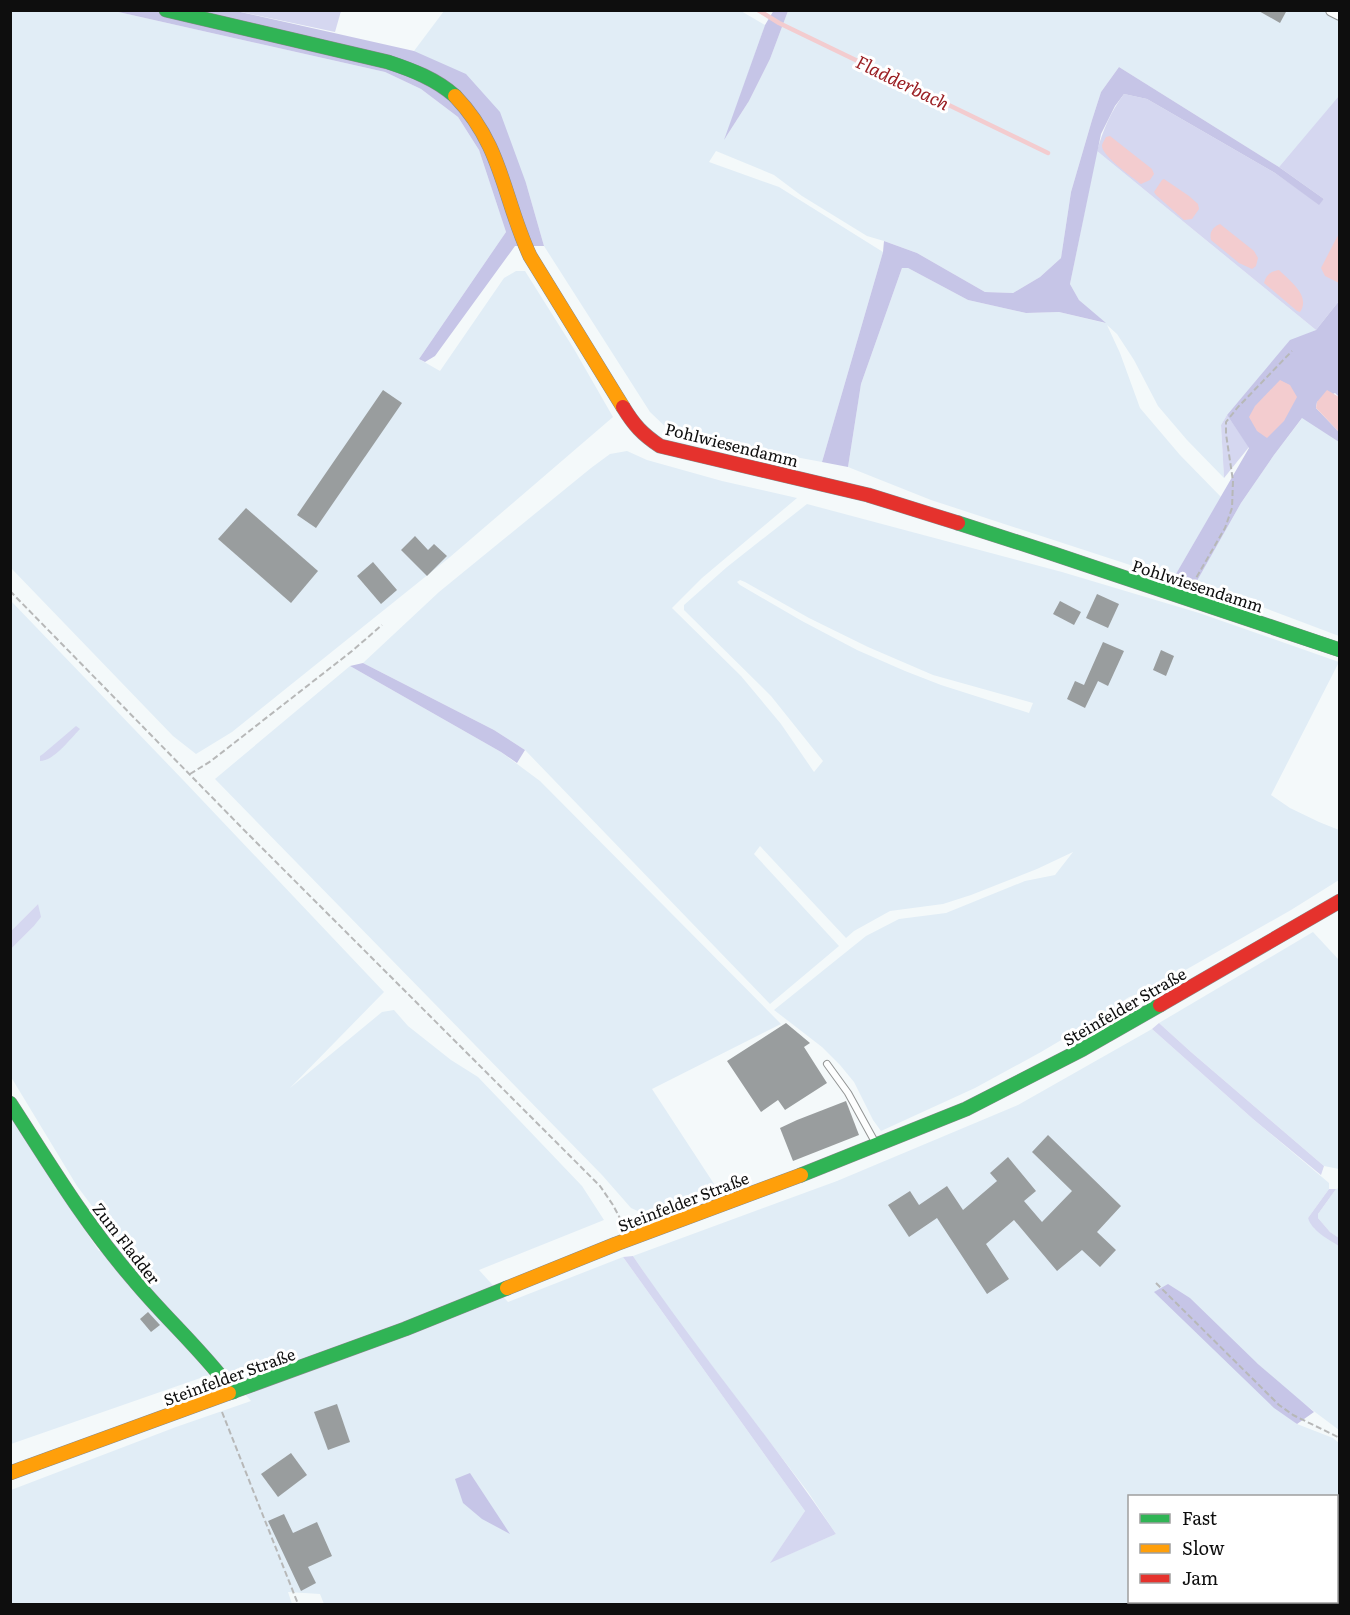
<svg xmlns="http://www.w3.org/2000/svg" width="1350" height="1615" font-family="Literata,serif">
  <rect width="100%" height="100%" fill="#f4f9fa"/>
  <g fill="#e1edf6" fill-rule="evenodd">
    <polygon points="1339,10 1340,96 1279,167 1119,67 1101,92 1092,120 1071,192 1061,258 1040,277 1013,293 985,292 917,253 884,241 867,236 802,196 774,175 716,151 709,162 779,187 883,252 822,462 673,434 650,412 544,246 526,183 414,51 444,11 741,11 765,25 726,137 749,101 770,59 788,11"/>
    <polygon points="10,11 114,11 385,72 421,89 458,117 479,150 506,232 419,359 440,371 504,278 516,271 525,271 574,349 613,417 450,557 232,732 196,754 173,736 11,568"/>
    <polygon points="1097,151 1316,330 1290,341 1227,415 1221,425 1224,478 1187,440 1158,406 1134,360 1117,334 1107,325 1120,353 1140,408 1180,455 1221,497 1173,579 931,500 848,467 861,384 902,268 908,268 968,300 1026,313 1059,312 1105,323 1079,300 1070,284"/>
    <polygon points="1303,417 1339,442 1339,636 1265,608 1193,588 1241,503 1274,455"/>
    <path d="M627,451L647,460L722,481L797,498L702,578L672,608L741,676L781,724L814,772L823,761L771,696L684,610V605L727,567L807,504L1062,572L1199,613L1339,662L1271,795L1290,808L1319,822L1339,830V880L1291,910L1152,989L1129,997L1090,1023L1041,1052L975,1088L881,1131L873,1120L854,1082L840,1065L822,1047L774,1010L866,936L899,919L946,913L1025,881L1055,875L1073,852L1037,869L971,895L943,904L890,911L854,931L846,938L760,846L754,854L839,946L770,1004L525,750L494,730L363,663L439,592L591,468L610,454ZM740,580L745,582L809,618L868,647L933,675L1033,703L1029,713L941,685L905,671L857,650L802,621L740,585L737,582Z"/>
    <path d="M11,601L184,781L384,992L290,1088L382,1012L394,1010L408,1026L451,1060L478,1077L582,1186L604,1220L479,1270L508,1302L623,1257L805,1511L771,1562L836,1534L808,1492L670,1311L633,1256L837,1181L1018,1105L1152,1029L1253,1119L1329,1183V1189L1308,1218L1314,1228L1339,1246V1430L1295,1397L1258,1364L1155,1292L1297,1424L1333,1438L1339,1443V1604H324L320,1594L288,1592L292,1604H11V1490L176,1427L251,1401L183,1323L172,1329L209,1375L11,1444L10,1117L99,1251L119,1242L77,1186L11,1077V949L33,927L38,904L11,931ZM1130,1496H1336V1602H1130Z"/>
    <polygon points="350,666 501,752 540,781 781,1024 652,1089 718,1190 642,1213 631,1208 602,1175 215,779"/>
    <polygon points="1313,932 1339,960 1339,1169 1324,1166 1191,1052 1159,1023"/>
    <polygon points="1339,1188 1339,1238 1330,1232 1318,1218 1318,1214 1336,1189"/>
  </g>
  <g fill="#d5d7f0">
    <polygon points="236,11 341,11 335,32"/>
    <path d="M1124,94L1147,99L1275,173L1319,204L1324,199L1279,167L1339,96V301L1316,330L1097,151C1103,130 1111,111 1124,94Z"/>
    <polygon points="1227,415 1249,447 1224,478 1221,425"/>
    <path d="M76,726L80,729C70,739 54,761 40,761V756L43,754Z"/>
    <polygon points="38,904 41,917 33,927 11,949 11,931"/>
    <polygon points="1159,1023 1191,1052 1324,1166 1321,1175 1253,1119 1152,1029"/>
    <path d="M1329,1189H1336L1318,1214V1218L1330,1232L1339,1238V1246C1328,1239 1312,1231 1308,1218Z"/>
    <path d="M633,1256C697,1351 772,1439 836,1534L770,1563L805,1511L623,1257Z"/>
  </g>
  <g fill="#c6c5e7">
    <polygon points="774,10 788,11 770,59 749,101 724,140 765,25"/>
    <polygon points="114,11 236,11 414,51 466,74 500,112 526,183 544,246 515,246 435,356 425,362 419,359 506,232 479,150 458,117 421,89 385,72"/>
    <polygon points="1119,67 1279,167 1324,199 1319,205 1275,173 1147,99 1124,94 1115,106 1101,134 1070,284 1079,300 1106,323 1059,312 1026,313 968,300 908,268 902,268 861,384 848,467 822,462 883,252 884,241 917,253 985,292 1013,293 1040,277 1061,258 1071,192 1092,120 1101,92"/>
    <polygon points="1339,301 1339,397 1335,393 1317,402 1316,408 1339,432 1339,442 1302,418 1274,455 1241,503 1193,588 1173,579 1249,448 1227,415 1290,340 1316,330"/>
    <polygon points="363,663 494,730 525,750 517,763 501,752 350,666"/>
    <polygon points="1168,1284 1190,1298 1258,1364 1314,1412 1297,1424 1274,1408 1154,1292"/>
    <polygon points="470,1473 510,1534 482,1519 463,1503 455,1479"/>
  </g>
  <g fill="#f3cccf">
    <path d="M1110,136L1152,169L1154,174L1150,180L1141,184C1133,178 1102,156 1102,146C1102,144 1105,139 1106,137Z"/>
    <polygon points="1164,179 1189,196 1198,204 1199,209 1192,219 1184,220 1156,195 1154,192 1162,180"/>
    <path d="M1220,224L1254,251L1258,258L1256,266L1252,269L1239,263L1211,240C1209,232 1213,227 1220,224Z"/>
    <polygon points="1339,235 1339,283 1325,276 1321,268 1337,237"/>
    <path d="M1279,270C1290,281 1311,296 1300,312L1297,311L1264,283C1266,275 1271,271 1279,270Z"/>
    <polygon points="1280,380 1290,385 1297,397 1284,421 1267,438 1257,431 1249,417 1255,406"/>
    <polygon points="1327,390 1339,397 1339,432 1316,408 1317,402"/>
  </g>
  <g fill="none" stroke-linecap="round" stroke-linejoin="round">
    <polyline stroke="#f3cccf" stroke-width="4.5" points="758,10 779,23 1048,153"/>
  </g>
  <g fill="#999d9e">
    <polygon points="1257,10 1287,10 1280,23"/>
    <polygon points="383,390 402,403 316,528 297,515"/>
    <polygon points="246,508 318,571 291,603 218,539"/>
    <polygon points="415,536 428,550 434,544 447,556 427,576 401,550"/>
    <polygon points="373,562 397,590 381,604 357,576"/>
    <polygon points="1097,594 1119,604 1108,628 1086,618"/>
    <polygon points="1060,601 1081,612 1074,625 1053,614"/>
    <polygon points="1103,642 1124,651 1108,686 1098,681 1085,708 1067,699 1075,681 1084,685"/>
    <polygon points="1161,650 1174,656 1166,676 1153,670"/>
    <polygon points="786,1023 810,1043 804,1047 827,1083 785,1110 778,1100 761,1112 727,1061"/>
    <polygon points="846,1101 859,1135 793,1161 780,1128 797,1120"/>
    <polygon points="1048,1135 1121,1206 1097,1232 1116,1250 1100,1267 1082,1250 1057,1271 1014,1220 986,1244 1009,1279 987,1294 937,1218 909,1237 888,1205 910,1191 919,1205 947,1186 963,1210 997,1181 990,1173 1008,1157 1036,1191 1024,1201 1042,1222 1072,1191 1032,1152"/>
    <polygon points="148,1312 160,1325 151,1332 140,1319"/>
    <polygon points="337,1404 350,1442 328,1450 314,1412"/>
    <polygon points="291,1453 307,1475 278,1497 261,1474"/>
    <polygon points="284,1514 293,1533 317,1522 332,1556 308,1567 316,1583 301,1591 268,1521"/>
  </g>
  <g fill="none" stroke-linecap="round" stroke-linejoin="round">
    <g stroke="#929494" stroke-width="8">
      <polyline id="lane" points="827,1064 848,1093 875,1142"/>
    </g>
    <g stroke="#929494" stroke-width="14">
      <polyline id="street" points="1332,10 1340,14"/>
    </g>
    <g stroke="#888a8b" stroke-width="15">
      <g id="fast">
        <path d="M166,10L388,62C412,70 436,79 455,96"/>
        <polyline points="958,523 1054,554 1340,650"/>
        <path d="M10,1103C49,1163 86,1225 133,1279C165,1318 203,1351 233,1392"/>
        <polyline points="801,1175 966,1109 1083,1049 1160,1005"/>
        <polyline points="229,1393 405,1329 507,1288"/>
      </g>
    </g>
    <g stroke="#888a8b" stroke-width="15">
      <g id="slow">
        <path d="M455,96C503,146 503,198 530,256L623,407"/>
        <polyline points="507,1288 616,1244 801,1175"/>
        <polyline points="10,1473 229,1393"/>
      </g>
    </g>
    <g stroke="#888a8b" stroke-width="15">
      <g id="jam">
        <path d="M623,407C634,425 642,434 660,446L868,495L958,523"/>
        <polyline points="1160,1005 1340,901"/>
      </g>
    </g>
    <g stroke="#b7b8b8" stroke-width="2" stroke-dasharray="6 3" stroke-linecap="butt">
      <polyline points="1192,585 1225,528 1232,508 1233,481 1226,434 1226,422 1238,407 1292,351"/>
      <polyline points="10,591 245,831 600,1186 613,1205 623,1224"/>
      <polyline points="190,774 211,761 352,651 382,625"/>
      <polyline points="1156,1283 1279,1405 1293,1415 1340,1438"/>
      <polyline points="222,1412 298,1604"/>
    </g>
    <use href="#lane" stroke="#fdfefe" stroke-width="6"/>
    <use href="#street" stroke="#fdfefe" stroke-width="12"/>
    <use href="#fast" stroke="#30b455" stroke-width="14"/>
    <use href="#slow" stroke="#ff9f0a" stroke-width="14"/>
    <use href="#jam" stroke="#e5322d" stroke-width="14"/>
  </g>
  <g text-anchor="middle" dominant-baseline="central" stroke-width="6" stroke-linejoin="round" paint-order="stroke">
    <g font-size="16" fill="#0e0e0e" stroke="#fff">
      <text transform="translate(732 444) rotate(14)">Pohlwiesendamm</text>
      <text transform="translate(1198 585) rotate(18)">Pohlwiesendamm</text>
      <text transform="translate(1124 1006) rotate(-30)">Steinfelder Straße</text>
      <text transform="translate(683 1201) rotate(-21)">Steinfelder Straße</text>
      <text transform="translate(127 1243) rotate(52)">Zum Fladder</text>
      <text transform="translate(229 1376) rotate(-20)">Steinfelder Straße</text>
    </g>
    <g font-size="18" font-style="italic" fill="#9a1e22" stroke="#fff">
      <text transform="translate(903 82) rotate(26)">Fladderbach</text>
    </g>
  </g>
  <rect width="1350" height="1615" fill="none" stroke="#0e0e0e" stroke-width="24"/>
  <rect x="1128" y="1495" width="210" height="108" fill="#ffffff" stroke="#9f9f9f" stroke-width="1.5"/>
  <rect x="1140" y="1514" width="30" height="9" fill="#30b455" stroke="#9f9f9f" stroke-width="1.5"/>
  <text x="1182" y="1525" font-size="18" fill="#0e0e0e">Fast</text>
  <rect x="1140" y="1544" width="30" height="9" fill="#ff9f0a" stroke="#9f9f9f" stroke-width="1.5"/>
  <text x="1182" y="1555" font-size="18" fill="#0e0e0e">Slow</text>
  <rect x="1140" y="1574" width="30" height="9" fill="#e5322d" stroke="#9f9f9f" stroke-width="1.5"/>
  <text x="1182" y="1585" font-size="18" fill="#0e0e0e">Jam</text>
</svg>
